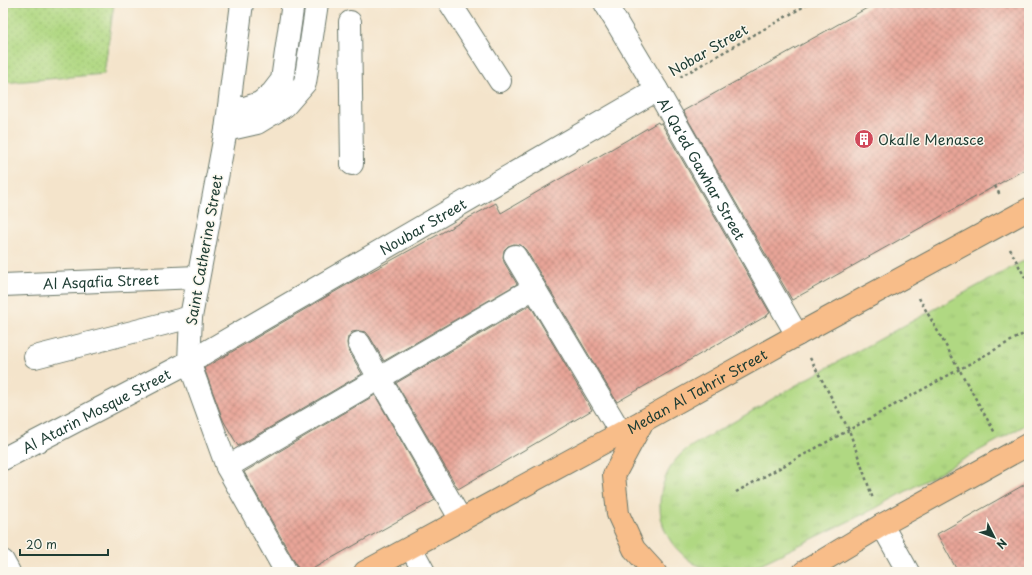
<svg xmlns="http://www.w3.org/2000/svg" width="1032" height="575" font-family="'Playpen Sans',sans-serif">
  <defs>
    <pattern id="grass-tufts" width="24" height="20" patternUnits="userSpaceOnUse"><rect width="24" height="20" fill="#b0d882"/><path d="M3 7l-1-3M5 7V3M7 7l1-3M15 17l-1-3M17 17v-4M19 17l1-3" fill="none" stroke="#97ba71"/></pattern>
    <pattern id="garden-dots" width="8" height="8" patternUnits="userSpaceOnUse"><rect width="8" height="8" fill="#b0d882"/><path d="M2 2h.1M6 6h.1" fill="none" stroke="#97ba71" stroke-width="1.8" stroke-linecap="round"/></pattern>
    <pattern id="building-cross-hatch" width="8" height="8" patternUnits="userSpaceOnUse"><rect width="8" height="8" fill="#e9a598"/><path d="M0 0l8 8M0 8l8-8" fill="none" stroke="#bc887d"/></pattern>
  </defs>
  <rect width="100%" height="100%" fill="#fbf7ec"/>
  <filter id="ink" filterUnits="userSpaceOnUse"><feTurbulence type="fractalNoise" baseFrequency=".025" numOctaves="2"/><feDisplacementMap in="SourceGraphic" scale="8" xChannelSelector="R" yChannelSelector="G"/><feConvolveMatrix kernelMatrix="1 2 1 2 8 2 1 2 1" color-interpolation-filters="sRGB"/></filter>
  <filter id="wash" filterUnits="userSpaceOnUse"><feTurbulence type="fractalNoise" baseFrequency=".012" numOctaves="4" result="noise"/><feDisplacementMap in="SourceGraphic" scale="16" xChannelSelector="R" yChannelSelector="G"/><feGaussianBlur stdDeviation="0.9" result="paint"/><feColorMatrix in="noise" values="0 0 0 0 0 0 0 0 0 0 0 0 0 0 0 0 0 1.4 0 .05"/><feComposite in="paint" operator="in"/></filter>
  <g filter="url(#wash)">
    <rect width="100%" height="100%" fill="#f4e4cb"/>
    <path fill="url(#grass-tufts)" stroke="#688a5b" d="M1029,258V423L874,509L748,570C721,574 701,573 681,553C652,527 654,481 681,454C688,447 701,441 709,436C728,425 748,414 767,402C853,352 941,306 1029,258Z"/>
    <polygon fill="url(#garden-dots)" stroke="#688a5b" points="3,3 114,3 104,74 3,83"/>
    <g id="blocks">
      <g fill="url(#building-cross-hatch)">
        <polygon points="876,3 1029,3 1029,167 792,300 683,111"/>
        <polygon points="658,122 659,124 661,123 770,313 768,314 768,315 617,402 526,250 521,245 514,244 508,246 504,250 503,257 504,262 517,284 384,361 370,337 366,332 359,331 352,332 348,337 347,343 348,349 362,374 238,446 223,420 204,368 350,283 496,203 501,213"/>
        <polygon points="530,305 592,410 458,489 396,383"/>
        <polygon points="375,395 435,500 307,572 299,572 297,566 244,472"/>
        <polygon points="1029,482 1029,572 958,572 937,534"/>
      </g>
    </g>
  </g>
  <g filter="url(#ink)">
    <use href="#blocks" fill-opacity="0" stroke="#6a7769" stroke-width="1"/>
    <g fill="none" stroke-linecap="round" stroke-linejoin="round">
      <g stroke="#6a7769" stroke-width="24">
        <g id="minor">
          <polyline points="242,3 226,130 191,317 189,362 227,467 286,572"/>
          <polyline points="450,3 500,81"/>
          <path id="s1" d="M605,3L657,90L797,335"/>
          <polyline points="350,22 352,164"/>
          <polyline points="229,108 245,108 260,103 272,93 282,80 293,3"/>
          <polyline points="226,130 257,123 285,106 305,83 317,3"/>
          <polyline points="515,256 621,433"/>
          <path id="s2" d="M3,285L198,277"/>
          <polyline points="359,343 461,520"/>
          <polyline points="35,357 191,317"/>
          <path id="s3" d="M3,459L189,362L657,90"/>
          <polyline points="227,467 534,288"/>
          <polyline points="882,525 908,572"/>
          <polyline points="411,548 424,572"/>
          <polyline points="3,561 9,572"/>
        </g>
      </g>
      <g stroke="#6a7769" stroke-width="24">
        <g id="major">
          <polyline points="643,421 614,475 618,514 634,549 655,572"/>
          <path id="s4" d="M365,572L643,421L797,335L1029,209"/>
          <polyline points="804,572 882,525 1029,444"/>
        </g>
      </g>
      <g stroke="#6a7769" stroke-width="2.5" stroke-dasharray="3 3" stroke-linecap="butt">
        <polyline points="680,77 810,3"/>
        <polyline points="995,186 1000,195"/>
        <polyline points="1010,249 1029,285"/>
        <polyline points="919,298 995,433"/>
        <polyline points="810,358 849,430 873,499"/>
        <polyline points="736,492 1029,331"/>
      </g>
      <use href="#minor" stroke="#fff" stroke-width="22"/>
      <use href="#major" stroke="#f8bd89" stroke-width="22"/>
    </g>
  </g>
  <defs>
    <g id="building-disc" transform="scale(1)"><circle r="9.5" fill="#d1495b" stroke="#fbf7ec"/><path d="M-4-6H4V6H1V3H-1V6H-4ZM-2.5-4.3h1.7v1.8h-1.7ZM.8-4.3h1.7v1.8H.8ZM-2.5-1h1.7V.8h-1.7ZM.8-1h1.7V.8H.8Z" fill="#fff"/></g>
  </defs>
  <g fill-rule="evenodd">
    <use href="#building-disc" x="864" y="139"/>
  </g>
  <g text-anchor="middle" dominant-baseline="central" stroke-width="3" stroke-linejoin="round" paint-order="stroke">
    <g font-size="14" fill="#1f3d34" stroke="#fbf7ec">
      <text transform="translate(708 50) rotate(-30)">Nobar Street</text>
      <text stroke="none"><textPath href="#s1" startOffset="192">Al Qa'ed Gawhar Street</textPath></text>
      <text stroke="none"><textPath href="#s3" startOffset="480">Noubar Street</textPath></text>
      <text transform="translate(204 250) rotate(-80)">Saint Catherine Street</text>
      <text stroke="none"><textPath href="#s2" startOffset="98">Al Asqafia Street</textPath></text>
      <text stroke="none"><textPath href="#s4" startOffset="378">Medan Al Tahrir Street</textPath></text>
      <text stroke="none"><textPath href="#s3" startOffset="105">Al Atarin Mosque Street</textPath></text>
    </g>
    <g font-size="14" fill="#1f3d34" stroke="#fbf7ec" text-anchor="start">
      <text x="878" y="139">Okalle Menasce</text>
    </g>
  </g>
  <rect width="1032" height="575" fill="none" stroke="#fbf7ec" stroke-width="16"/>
  <g transform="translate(994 537) rotate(132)" stroke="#fbf7ec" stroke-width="3" paint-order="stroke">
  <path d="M0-3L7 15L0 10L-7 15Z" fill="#1f3d34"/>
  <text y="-6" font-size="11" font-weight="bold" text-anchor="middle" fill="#1f3d34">N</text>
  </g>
  <path d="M20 549v6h88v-6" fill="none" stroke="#1f3d34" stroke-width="2"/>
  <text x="26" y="549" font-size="12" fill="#1f3d34" stroke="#fbf7ec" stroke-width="3" paint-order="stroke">20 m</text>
</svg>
